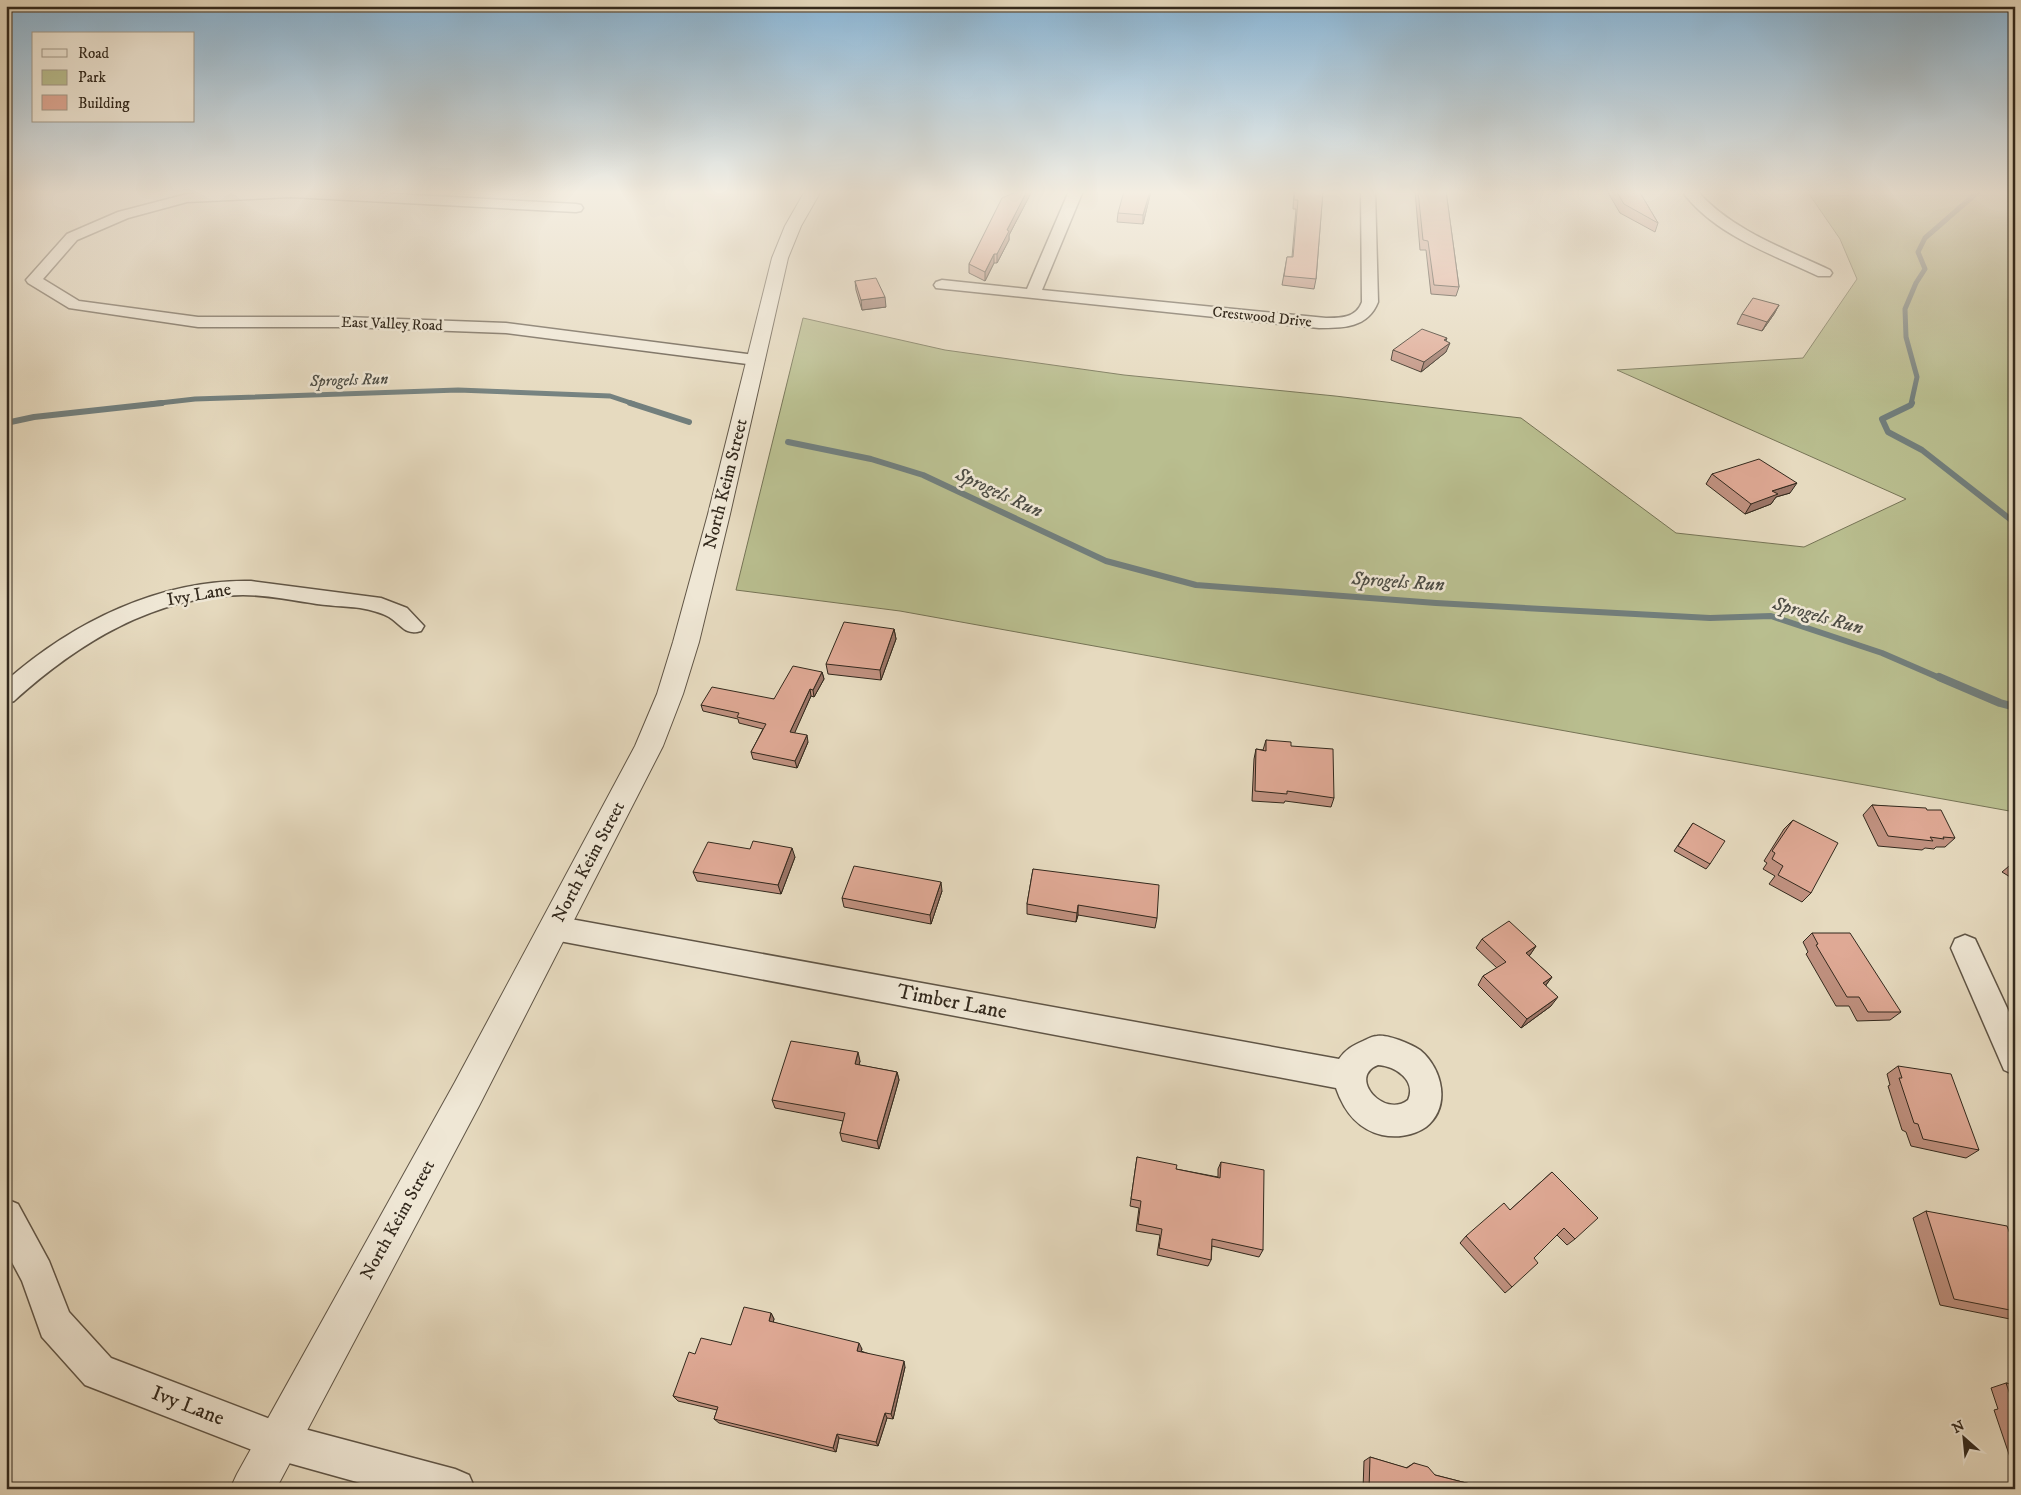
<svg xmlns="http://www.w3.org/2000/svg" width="2021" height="1495" font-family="'IM FELL DW Pica',serif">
  <rect width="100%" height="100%" fill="#e6dabf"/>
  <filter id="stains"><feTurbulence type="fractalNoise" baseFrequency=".004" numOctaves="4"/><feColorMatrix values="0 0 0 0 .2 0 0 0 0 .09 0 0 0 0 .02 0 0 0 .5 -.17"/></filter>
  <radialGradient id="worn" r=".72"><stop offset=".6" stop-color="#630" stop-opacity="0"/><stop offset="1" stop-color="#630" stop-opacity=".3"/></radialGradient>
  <polygon fill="#b9be8f" stroke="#767456" points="1807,191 2015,191 2015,812 900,611 736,590 803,318 945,350 1124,375 1335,396 1521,418 1676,533 1804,547 1906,499 1617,370 1803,358 1857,279 1840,239"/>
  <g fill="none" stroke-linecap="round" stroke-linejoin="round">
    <g stroke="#727f7d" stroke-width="5">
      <polyline points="151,404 195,399 458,390 610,396 634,404"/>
      <polyline points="1911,404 1917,377 1906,337 1905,309 1916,283 1925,269 1918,252 1925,238 1979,191"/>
    </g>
    <g stroke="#727f7d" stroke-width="6">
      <polyline points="630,403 689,422"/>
      <polyline points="1912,403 1911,405 1882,419 1888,432 1922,450 2015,523"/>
      <polyline points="6,423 34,417 162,403"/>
      <polyline points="788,442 871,459 923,475 1106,561 1196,585 1436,603 1598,612 1710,618 1771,616 1882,653 1942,679"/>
    </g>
    <polyline stroke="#727f7d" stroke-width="8" points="1939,677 2000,703 2015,707"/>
    <g stroke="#605546" stroke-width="3">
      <g id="minor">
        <polygon points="237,191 341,191 576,204 581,205 583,208 581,211 576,212 291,197 187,202 128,218 77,240 43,279 79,301 198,317 345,317 506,323 755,355 761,356 764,360 761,364 755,365 506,333 345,327 198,327 69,308 28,283 26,280 67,234 118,212 187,194"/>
        <path d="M1069,191H1083L1042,290L1326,318C1341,318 1356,318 1362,302L1361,191H1375L1378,302C1368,328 1343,328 1319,328L936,288L934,285L936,282L942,280L1027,289Z"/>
        <path d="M1682,191H1697C1732,230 1783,248 1830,270L1832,273L1830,276H1818C1772,254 1714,235 1682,191Z"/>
        <path d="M251,581L381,598L407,608L424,626L421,631C405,636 402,625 389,617C380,612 371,610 360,608C344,606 327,606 311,603C289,600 266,595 243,595C154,596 78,643 14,701L6,704V681C73,622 160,579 251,581Z"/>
        <path d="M554,916L1339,1059C1346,1049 1352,1046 1363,1041C1367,1039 1373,1036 1377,1036C1384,1035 1393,1038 1399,1040C1407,1043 1414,1046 1420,1050C1443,1069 1451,1107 1426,1127C1413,1136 1396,1138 1382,1135C1357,1129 1344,1111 1336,1088L554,940L544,937L540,928L544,919ZM1378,1065C1395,1066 1417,1080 1408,1100C1384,1119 1347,1077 1378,1065Z"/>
        <polygon points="1965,935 1975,939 2015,1025 2015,1075 2004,1070 1951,948 1955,939"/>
        <polygon points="6,1199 18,1204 49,1261 69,1312 111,1358 278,1422 455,1469 469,1475 475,1489 382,1489 278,1460 85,1385 42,1337 22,1281 6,1251"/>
      </g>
    </g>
    <g stroke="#605546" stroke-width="2">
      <polygon id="tertiary" points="805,191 821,191 801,226 788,258 730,514 699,642 683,694 663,746 479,1106 276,1489 230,1489 237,1474 455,1082 635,746 657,694 673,642 708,514 772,258 785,226"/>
    </g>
    <use href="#minor" fill="#efe7d5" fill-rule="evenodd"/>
    <use href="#tertiary" fill="#efe7d5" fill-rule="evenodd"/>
  </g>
  <g fill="#c09180" stroke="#33291d">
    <polygon points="1027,191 1030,191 1030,195 1009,235 1009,240 997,263 994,263 985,281 969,273 969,264"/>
    <polygon points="1151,191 1143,224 1117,222 1118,213"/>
    <polygon points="1294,191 1323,191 1316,279 1314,289 1282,285 1287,257 1292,257 1296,209 1293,209"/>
    <polygon points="1415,191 1446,191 1459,287 1456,296 1431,294 1426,250 1420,250"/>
    <polygon points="1607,191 1639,191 1658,223 1655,232 1620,213"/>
    <polygon points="855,281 886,307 862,310 856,290"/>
    <polygon points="1779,305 1774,314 1762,331 1737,324 1742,314"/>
    <polygon points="1446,341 1446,352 1421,372 1391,360 1393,350"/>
    <polygon points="1712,474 1790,493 1776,497 1771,504 1745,514 1706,484"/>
    <polygon points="894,629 896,639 881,680 828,674 826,664"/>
    <polygon points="822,672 824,679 814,697 811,696 794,733 808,742 797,768 753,759 751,752 763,729 739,723 738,719 703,711 701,705 774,699"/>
    <polygon points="1266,740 1291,746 1334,798 1331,807 1285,801 1284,803 1252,801 1254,759 1256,749 1263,750"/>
    <polygon points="1872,805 1927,810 1955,838 1945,847 1936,847 1934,849 1925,848 1922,850 1878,846 1863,815"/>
    <polygon points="1793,820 1811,893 1802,902 1769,884 1775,876 1763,869 1767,863 1764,861 1784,829"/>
    <polygon points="1693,823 1710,864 1706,869 1674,851"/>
    <polygon points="795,857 781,894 697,881 693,872"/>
    <polygon points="2015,861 2015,880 2002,872"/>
    <polygon points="1033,869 1157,918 1155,928 1078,915 1076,922 1027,914 1027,904"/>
    <polygon points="942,891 931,924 844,907 842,898"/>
    <polygon points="1812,933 1901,1012 1890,1020 1857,1021 1849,1006 1836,1006 1806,954 1808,952 1803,942"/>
    <polygon points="1482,939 1536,946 1529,956 1552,977 1546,985 1551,1006 1521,1028 1478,985 1483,976 1497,968 1476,948"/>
    <polygon points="860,1061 859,1065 897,1072 899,1080 879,1149 842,1141 840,1133 843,1121 775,1108 772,1100"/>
    <polygon points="1898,1066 1979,1150 1966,1158 1911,1146 1906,1132 1902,1130 1888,1086 1890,1085 1887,1074"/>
    <polygon points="1137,1157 1176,1169 1218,1177 1218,1169 1221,1162 1263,1250 1259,1257 1212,1246 1211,1260 1208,1266 1157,1255 1160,1235 1136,1231 1139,1208 1130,1206"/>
    <polygon points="1552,1172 1575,1239 1567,1245 1557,1235 1534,1258 1512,1287 1505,1293 1460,1243 1466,1236 1510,1210"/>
    <polygon points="1926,1211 2015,1247 2015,1320 1940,1305 1913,1218"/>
    <polygon points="771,1313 774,1319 773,1322 862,1349 861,1351 905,1367 893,1419 887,1418 878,1446 839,1438 836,1452 719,1423 714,1419 717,1410 678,1401 673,1396 695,1354 731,1345"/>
    <polygon points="2006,1383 2015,1385 2015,1472 1994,1410 1998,1409 1991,1388"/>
    <polygon points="1370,1457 1406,1468 1414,1463 1435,1475 1490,1489 1363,1489 1364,1461"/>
  </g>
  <g fill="#9c7668" stroke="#33291d">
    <polygon points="1027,191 1030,191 1030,195 1009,235 1009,240 997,263 997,254 1007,230"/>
    <polygon points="1150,191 1151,191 1143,224 1143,215"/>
    <polygon points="994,254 994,263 985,281 985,272"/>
    <polygon points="885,297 886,307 862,310 861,300"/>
    <polygon points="1779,305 1774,314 1762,331 1767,322"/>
    <polygon points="1447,338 1444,347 1450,343 1446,352 1421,372 1424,362"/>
    <polygon points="1797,483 1790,493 1776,497 1771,504 1745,514 1751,504 1772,491"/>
    <polygon points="894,629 896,639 881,680 880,670"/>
    <polygon points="822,672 824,679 814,697 813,690"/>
    <polygon points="810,689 811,696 792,739 790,732"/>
    <polygon points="807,735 808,742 797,768 795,761"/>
    <polygon points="792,848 795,857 781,894 778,885"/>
    <polygon points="941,882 942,891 931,924 930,915"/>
    <polygon points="1078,905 1078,915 1076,922 1077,913"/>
    <polygon points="1536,946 1530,955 1520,962 1526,953"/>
    <polygon points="1552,977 1545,986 1543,983"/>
    <polygon points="1558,997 1551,1006 1521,1028 1527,1019"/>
    <polygon points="858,1052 860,1061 857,1072 855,1064"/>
    <polygon points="897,1072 899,1080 879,1149 877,1141"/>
    <polygon points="771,1313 774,1319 772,1327 769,1321"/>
    <polygon points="859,1343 862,1349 859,1356 857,1351"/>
    <polygon points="904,1361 905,1367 893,1419 891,1414"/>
    <polygon points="885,1413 887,1418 878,1446 876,1442"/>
    <polygon points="837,1434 839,1438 836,1452 833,1448"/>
  </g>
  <g fill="#dfa995" stroke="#33291d">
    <polygon points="1018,191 1027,191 1007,230 1009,231 997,254 994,254 985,272 969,264 1002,198"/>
    <polygon points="1124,191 1150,191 1143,215 1118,213"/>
    <polygon points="1295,191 1323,191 1316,279 1284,276 1287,257 1293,257 1298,200 1294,200"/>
    <polygon points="1418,191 1446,191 1459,287 1434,285 1428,241 1423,240"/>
    <polygon points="1616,191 1639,191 1658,223 1624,204"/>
    <polygon points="876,278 885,297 861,300 855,281"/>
    <polygon points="1753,298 1779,305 1767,322 1742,314"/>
    <polygon points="1422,329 1447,338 1444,340 1450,343 1424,362 1393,350"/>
    <polygon points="1759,459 1797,483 1772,491 1778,494 1751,504 1712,474"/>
    <polygon points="844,622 894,629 880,670 826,664"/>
    <polygon points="793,666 822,672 813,690 810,689 790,732 807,735 795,761 751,752 766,724 737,717 739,713 701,705 712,687 774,699"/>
    <polygon points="1266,740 1291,742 1291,746 1333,749 1334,798 1287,791 1287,794 1255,791 1256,749 1266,751"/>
    <polygon points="1872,805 1926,808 1927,810 1941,810 1955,838 1943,837 1944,839 1930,837 1933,841 1888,836"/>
    <polygon points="1793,820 1838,843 1811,893 1778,875 1783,866 1772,859 1775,853 1772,851"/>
    <polygon points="1693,823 1725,841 1710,864 1678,846"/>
    <polygon points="753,841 792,848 778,885 693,872 708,842 750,849"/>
    <polygon points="854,866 941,882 930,915 842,898"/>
    <polygon points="1033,869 1159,885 1157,918 1078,905 1077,913 1027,904"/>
    <polygon points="1509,921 1536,946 1526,953 1552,977 1543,983 1558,997 1527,1019 1483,976 1506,962 1482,939"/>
    <polygon points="1812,933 1850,933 1901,1012 1868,1012 1859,997 1847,997 1816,945 1818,944"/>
    <polygon points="791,1041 858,1052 855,1064 897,1072 877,1141 840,1133 845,1113 772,1100"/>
    <polygon points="1898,1066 1951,1074 1979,1150 1923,1139 1918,1124 1914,1123 1899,1078 1902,1078"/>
    <polygon points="1137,1157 1177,1165 1176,1169 1220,1178 1221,1162 1264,1170 1263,1250 1212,1239 1211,1260 1159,1248 1162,1229 1138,1224 1141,1201 1131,1199"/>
    <polygon points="1552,1172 1598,1218 1575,1239 1564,1228 1534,1258 1538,1263 1512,1287 1466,1236 1504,1203 1510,1210"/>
    <polygon points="1926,1211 2007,1226 2015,1247 2015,1311 1954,1299"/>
    <polygon points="744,1307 771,1313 769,1321 859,1343 857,1351 904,1361 891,1414 885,1413 876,1442 837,1434 833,1448 714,1419 718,1407 673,1396 689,1352 695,1354 701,1338 731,1345"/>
    <polygon points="2006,1383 2015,1385 2015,1420 2010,1405 2014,1406"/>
    <polygon points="1370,1457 1407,1468 1414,1463 1428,1467 1435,1475 1490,1489 1369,1489"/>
  </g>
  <linearGradient id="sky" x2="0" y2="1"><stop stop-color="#89b6d7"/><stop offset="0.48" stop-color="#f4eee2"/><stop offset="1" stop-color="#f4eee2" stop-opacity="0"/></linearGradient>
  <rect width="2021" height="401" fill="url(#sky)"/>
  <g text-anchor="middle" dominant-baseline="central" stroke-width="5" stroke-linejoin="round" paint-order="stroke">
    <g font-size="15" fill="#33291d" stroke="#efe7d5">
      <text transform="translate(1262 317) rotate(6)">Crestwood Drive</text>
      <text transform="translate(392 324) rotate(2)">East Valley Road</text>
    </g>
    <g font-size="16" font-style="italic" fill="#4d4d45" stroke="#efe7d5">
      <text transform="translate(349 380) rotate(-2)">Sprogels Run</text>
    </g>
    <g font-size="18" fill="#33291d" stroke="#efe7d5">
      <text transform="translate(726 484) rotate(-76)">North Keim Street</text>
      <text transform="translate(199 595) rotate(-10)">Ivy Lane</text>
      <text transform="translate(589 862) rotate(-62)">North Keim Street</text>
      <text transform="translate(398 1220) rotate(-61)">North Keim Street</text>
    </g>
    <g font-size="19" font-style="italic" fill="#4d4d45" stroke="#efe7d5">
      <text transform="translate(999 493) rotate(25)">Sprogels Run</text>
      <text transform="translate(1398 582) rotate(4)">Sprogels Run</text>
      <text transform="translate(1818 616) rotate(16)">Sprogels Run</text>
    </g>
    <g font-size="21" fill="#33291d" stroke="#efe7d5">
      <text transform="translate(952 1002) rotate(11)">Timber Lane</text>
      <text transform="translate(188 1406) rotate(21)">Ivy Lane</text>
    </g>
  </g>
  <rect width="2021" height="1495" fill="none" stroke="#e6dabf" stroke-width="25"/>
  <rect x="8" y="8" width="2006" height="1480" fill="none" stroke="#33291d" stroke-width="2.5"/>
  <rect x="12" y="12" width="1996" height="1470" fill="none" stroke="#33291d"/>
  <rect x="32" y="32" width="162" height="90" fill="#efe7d5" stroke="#a49b8b"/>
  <rect x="42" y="49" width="25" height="8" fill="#efe7d5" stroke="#a49b8b"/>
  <text x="78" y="58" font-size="15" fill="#33291d">Road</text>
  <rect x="42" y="70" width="25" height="15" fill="#b9be8f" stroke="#a49b8b"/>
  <text x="78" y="82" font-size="15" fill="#33291d">Park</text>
  <rect x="42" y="95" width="25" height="15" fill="#dfa995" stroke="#a49b8b"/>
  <text x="78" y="108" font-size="15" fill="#33291d">Building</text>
  <g transform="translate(1964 1438) rotate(333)" stroke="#efe7d5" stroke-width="4" paint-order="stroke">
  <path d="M0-4L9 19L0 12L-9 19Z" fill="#33291d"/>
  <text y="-8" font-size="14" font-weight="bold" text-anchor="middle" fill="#33291d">N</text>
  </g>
  <rect width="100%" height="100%" filter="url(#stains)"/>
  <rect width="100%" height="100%" fill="url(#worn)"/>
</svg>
